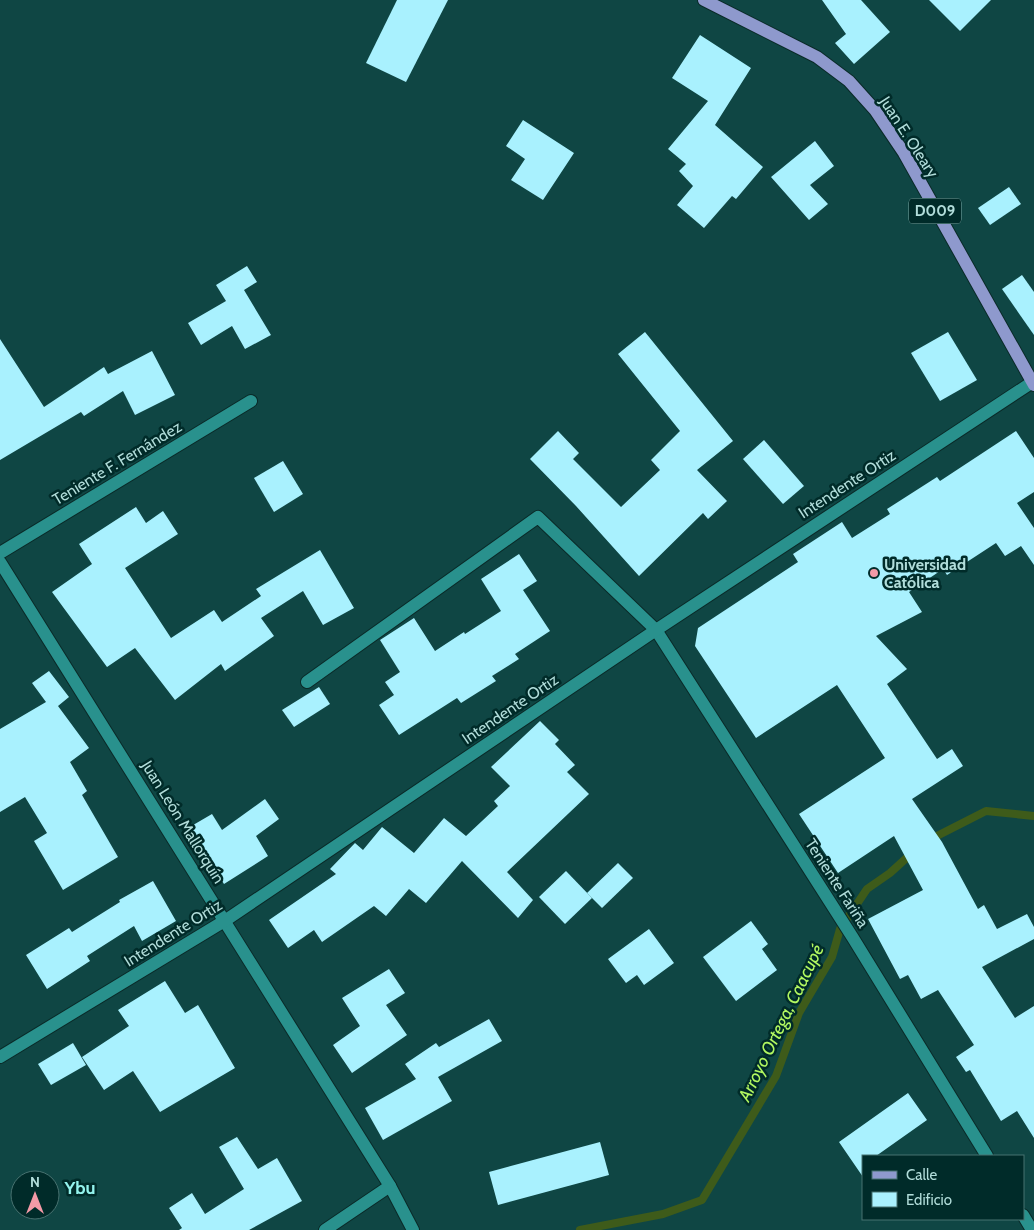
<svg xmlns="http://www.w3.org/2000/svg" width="1034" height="1230" font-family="Cabin,sans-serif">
  <rect width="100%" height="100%" fill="#0f4644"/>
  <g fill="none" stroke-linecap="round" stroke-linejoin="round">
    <g stroke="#3e5b1a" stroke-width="8">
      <polyline points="929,840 986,811 1034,816"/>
      <polyline points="580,1230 663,1214 702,1200 776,1076 799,1013 832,957 840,929 867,889 890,873 912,853"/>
    </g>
  </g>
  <g fill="#a9f1fe">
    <polygon points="397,0 448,0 406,82 366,63"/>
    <polygon points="822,0 861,0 890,32 854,64 835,43 846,34"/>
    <polygon points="929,0 991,0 960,31"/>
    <polygon points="700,35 751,68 715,125 763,167 736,199 732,196 704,228 677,205 693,186 679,171 686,164 668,149 708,101 672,78"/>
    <polygon points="523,120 574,153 543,200 511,180 525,159 506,146"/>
    <polygon points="815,141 834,166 810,185 828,204 809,220 771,177"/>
    <polygon points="1009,187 1021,204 990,225 978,208"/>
    <polygon points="247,266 257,282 244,290 271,335 245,349 232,326 201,345 188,323 226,301 216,285"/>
    <polygon points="1022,275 1034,292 1034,335 1002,289"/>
    <polygon points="645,332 733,441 697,470 727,501 708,519 703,513 639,576 576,506 530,459 558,431 579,453 573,459 621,507 660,470 651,460 680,431 618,354"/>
    <polygon points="948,332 977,380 940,401 911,353"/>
    <polygon points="0,339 44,407 104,367 108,374 152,351 175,395 135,415 123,391 84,416 81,412 0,460"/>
    <polygon points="1016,431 1034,458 1034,492 1017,503 1034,528 1034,565 1021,546 1005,556 996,543 947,575 943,569 909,592 922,612 876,636 907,669 887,684 937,759 952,749 963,766 912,799 942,842 978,909 984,905 997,929 1027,914 1034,927 1034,939 982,967 1015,1018 1034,1006 1034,1138 1017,1111 1001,1121 970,1070 966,1072 956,1057 974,1045 938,990 921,999 908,975 900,979 868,919 923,890 894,836 838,873 799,814 885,758 837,685 756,738 695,646 698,628 798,562 793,554 842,522 852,538 890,514 887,509 937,477 940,481"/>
    <polygon points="764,440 804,486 783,504 743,459"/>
    <polygon points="283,461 303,494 274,512 254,478"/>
    <polygon points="136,507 146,523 163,511 178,534 125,568 171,638 214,610 222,622 261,596 256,589 320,550 354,608 323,625 303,591 261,618 274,636 225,671 221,664 175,700 135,648 107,667 52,592 92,564 79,544"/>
    <polygon points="519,554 537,581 523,590 550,631 515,654 519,659 492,676 496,681 461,703 457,698 399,735 379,705 394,695 385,682 400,672 380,640 414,618 435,651 464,632 465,634 501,611 481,579"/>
    <polygon points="49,671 69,697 58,706 89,748 70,762 87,791 82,795 118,857 63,890 34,841 47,833 25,797 0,812 0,729 46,702 32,683"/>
    <polygon points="319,687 330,704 294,727 282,710"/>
    <polygon points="540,721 559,740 555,744 575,765 567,772 589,794 507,872 533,900 518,918 462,861 426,903 409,889 386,916 374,906 322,942 314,930 288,948 269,920 336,874 330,869 355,843 363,850 382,827 414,853 444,818 466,836 498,806 494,801 510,786 491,767"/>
    <polygon points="265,799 279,819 256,836 268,856 224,884 188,828 212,814 222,830"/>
    <polygon points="618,863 633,878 602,908 587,893"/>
    <polygon points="566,871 592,898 565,924 539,897"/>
    <polygon points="153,881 176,921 142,941 134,926 87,956 90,961 47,989 26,955 69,928 72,932 120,902 119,900"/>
    <polygon points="751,921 768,944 762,949 777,970 736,1001 703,957"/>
    <polygon points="649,929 674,963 644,985 637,975 626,983 608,959"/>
    <polygon points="389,969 405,993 386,1005 407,1035 352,1073 333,1045 360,1026 342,998"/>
    <polygon points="165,981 185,1013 198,1005 235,1068 160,1112 133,1071 104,1090 82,1057 129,1026 118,1010"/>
    <polygon points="489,1019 502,1041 438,1077 452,1101 383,1140 365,1108 416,1079 405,1064 436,1043 439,1047"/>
    <polygon points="73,1043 86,1065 51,1085 38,1064"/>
    <polygon points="908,1093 927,1120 876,1156 863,1156 863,1177 839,1142"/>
    <polygon points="237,1137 258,1169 277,1158 302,1201 249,1230 179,1230 182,1228 169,1208 192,1193 205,1214 244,1189 219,1147"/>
    <polygon points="600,1142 609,1175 498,1205 489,1172"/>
  </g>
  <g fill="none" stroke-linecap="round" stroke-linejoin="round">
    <g stroke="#0a2a28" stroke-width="14">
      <g id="minor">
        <polyline points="0,553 251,401"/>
        <polyline points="0,562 390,1186 413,1230"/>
        <polyline points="307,682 538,517 656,630 853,938 987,1156"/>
        <polyline points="0,1057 226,920 656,630 1034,381"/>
        <polyline points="1023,1215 1032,1230"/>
        <polyline points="325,1230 390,1186"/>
      </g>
    </g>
    <g stroke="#0a2a28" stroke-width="14">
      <polyline id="major" points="704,0 817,57 849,81 875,110 904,153 1034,385"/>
    </g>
    <use href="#minor" stroke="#29918d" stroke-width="12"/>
    <use href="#major" stroke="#8e99cd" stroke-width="12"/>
  </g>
  <circle fill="#f39aa7" stroke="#002b29" stroke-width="2" cx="874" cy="573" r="5"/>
  <g text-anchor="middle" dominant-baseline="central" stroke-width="5" stroke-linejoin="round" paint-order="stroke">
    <rect fill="#002b29" stroke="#7ca8a5" stroke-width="1" x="909" y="198.5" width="52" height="25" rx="4"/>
    <g font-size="15" font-weight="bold" fill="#b1ddda">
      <text x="935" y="211">D009</text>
    </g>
    <g font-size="16" fill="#b1ddda" stroke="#002b29">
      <text transform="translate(909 137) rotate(57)">Juan E. Oleary</text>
      <text transform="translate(117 463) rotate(-31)">Teniente F. Fernández</text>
      <text transform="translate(847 484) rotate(-33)">Intendente Ortiz</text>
      <text transform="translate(510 709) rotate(-34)">Intendente Ortiz</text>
      <text transform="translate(183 822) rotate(58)">Juan León Mallorquín</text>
      <text transform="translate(837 883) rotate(57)">Teniente Fariña</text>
      <text transform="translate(173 933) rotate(-32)">Intendente Ortiz</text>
    </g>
    <g font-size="16" font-weight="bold" fill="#b1ddda" stroke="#002b29" text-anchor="start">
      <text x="884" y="564">Universidad<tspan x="884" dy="18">Católica</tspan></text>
    </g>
    <g font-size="18" font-style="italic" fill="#b2f861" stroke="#002b29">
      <text transform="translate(781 1023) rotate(-64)">Arroyo Ortega, Caacupé</text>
    </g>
    <g font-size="18" font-weight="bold" fill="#93f3ed" stroke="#002b29">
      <text x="80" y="1188">Ybu</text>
    </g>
  </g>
  <rect x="862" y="1155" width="162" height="65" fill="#002b29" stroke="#477270"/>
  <rect x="872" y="1171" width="25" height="8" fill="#8e99cd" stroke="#477270"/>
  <text x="906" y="1180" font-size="15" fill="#b1ddda">Calle</text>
  <rect x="872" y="1192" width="25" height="15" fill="#a9f1fe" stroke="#477270"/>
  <text x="906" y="1205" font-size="15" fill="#b1ddda">Edificio</text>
  <g transform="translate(35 1195)"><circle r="24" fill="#002b29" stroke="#477270"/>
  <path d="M0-4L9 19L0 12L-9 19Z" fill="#f39aa7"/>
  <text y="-8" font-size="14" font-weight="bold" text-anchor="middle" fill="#b1ddda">N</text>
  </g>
</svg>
